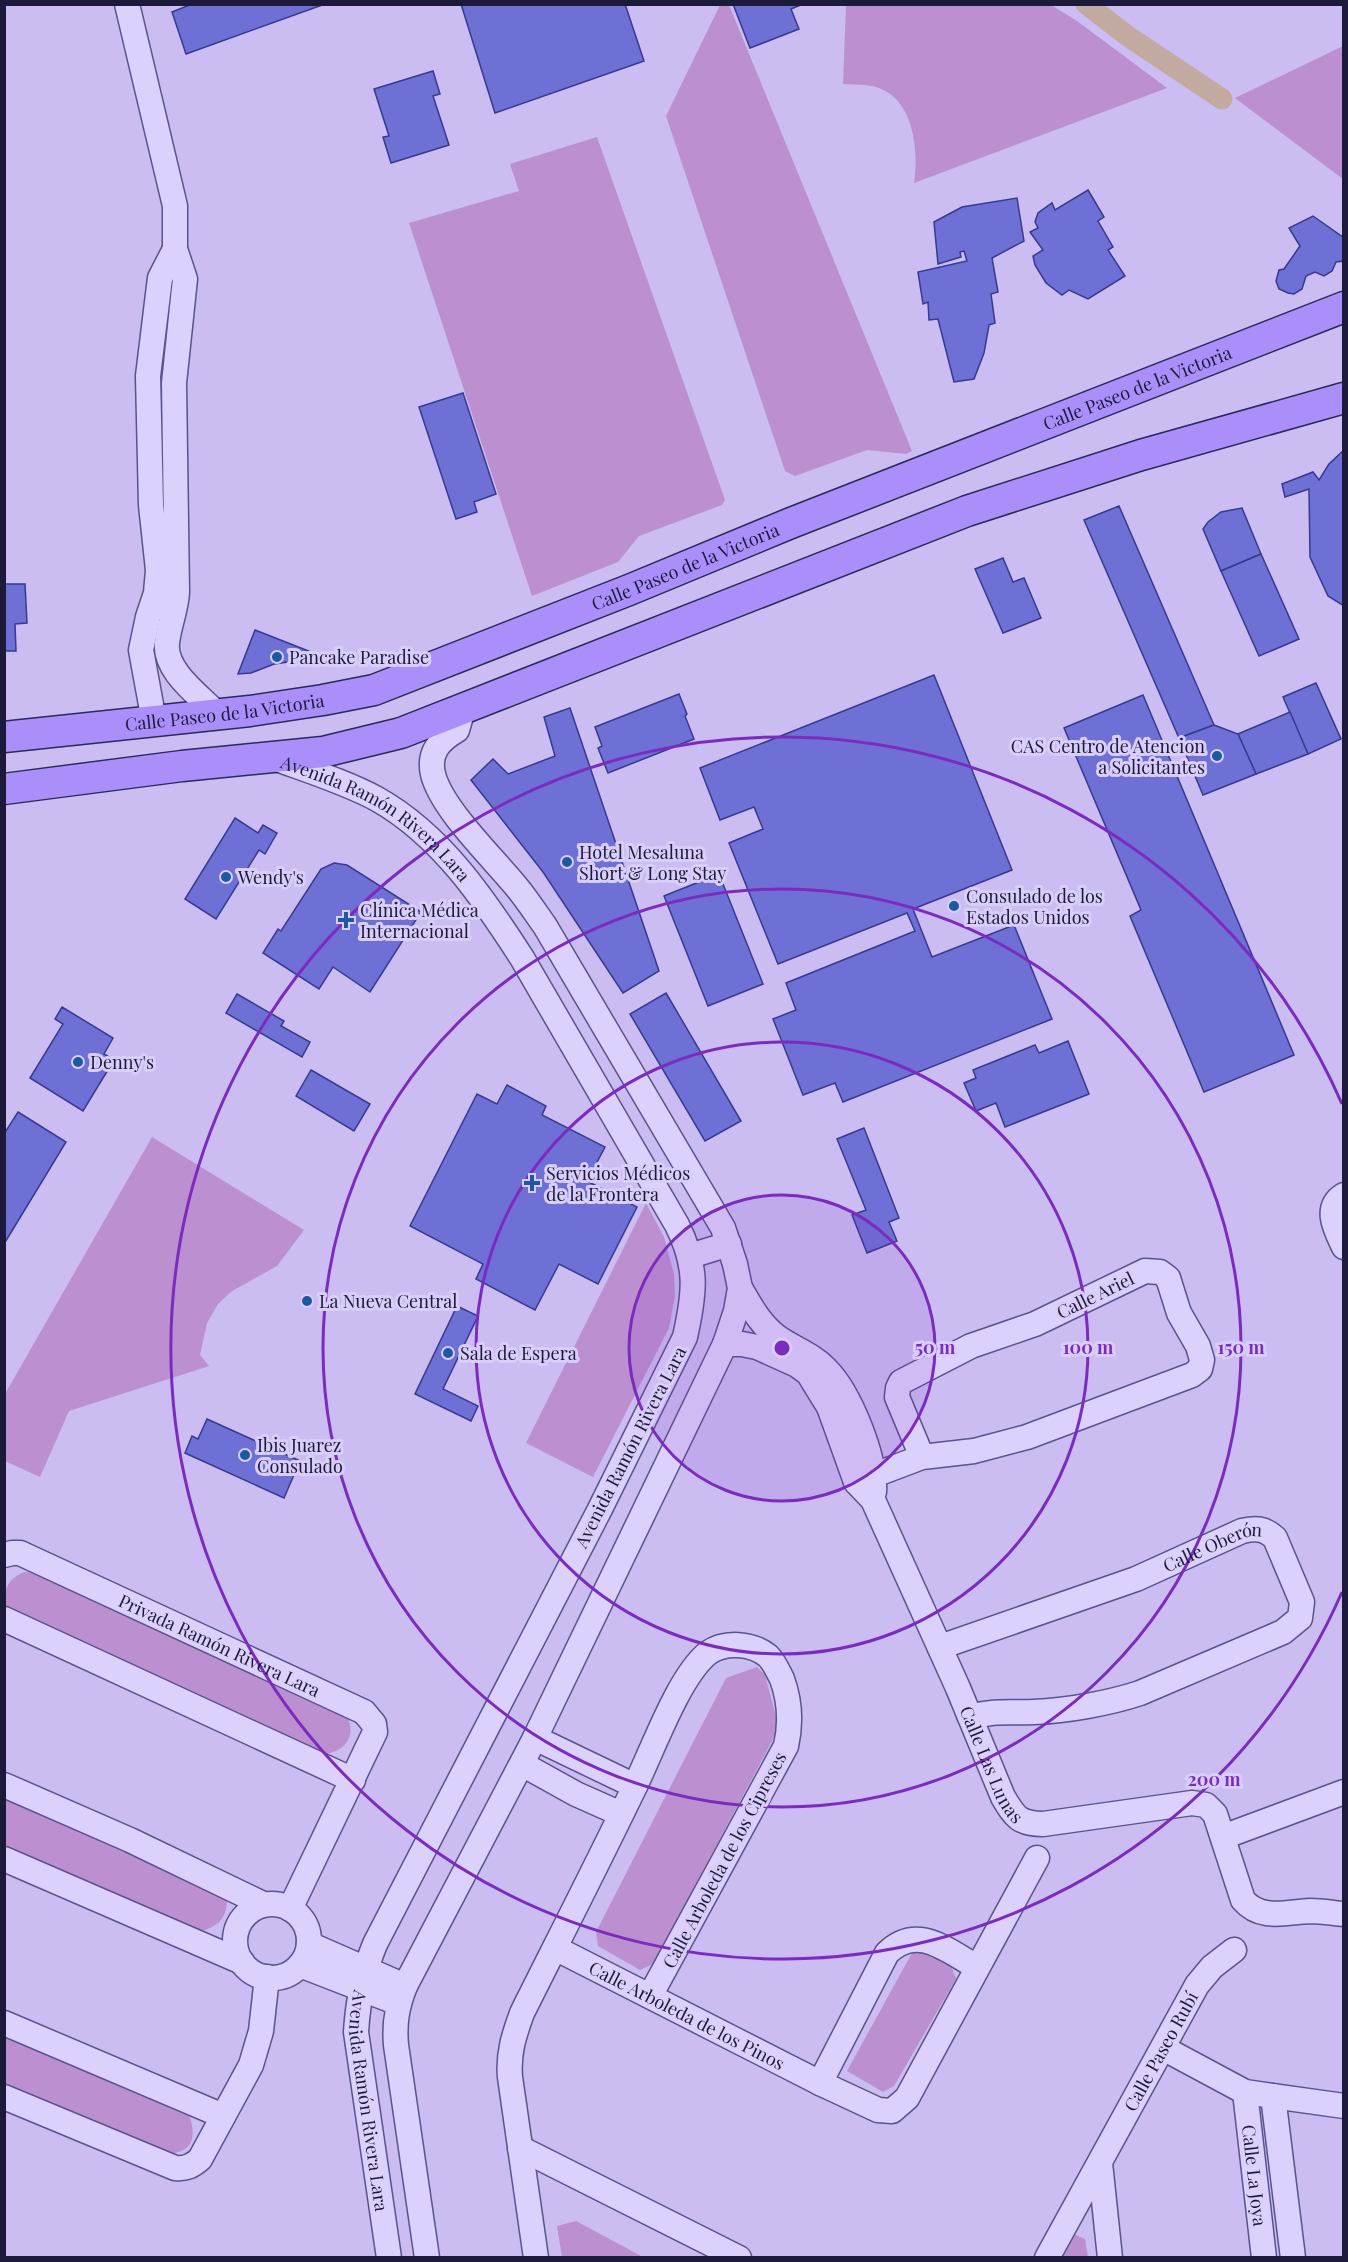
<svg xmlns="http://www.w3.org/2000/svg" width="1348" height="2262" font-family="'Playfair Display',serif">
  <rect width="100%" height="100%" fill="#cbbcf2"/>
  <g fill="#bc8fd1">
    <polygon points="720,5 729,5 912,451 906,454 867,450 795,476 785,471 666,116"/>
    <path d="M1051,5L1077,21L1167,88L914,183C919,151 914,98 876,87C866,84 854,85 843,84L846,5Z"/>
    <polygon points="1343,46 1343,179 1235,98"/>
    <polygon points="597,137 725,500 722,505 639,536 618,562 532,596 409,223 519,191 510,164"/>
    <polygon points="152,1137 304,1230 277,1266 232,1291 218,1304 207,1323 200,1355 209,1366 69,1411 40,1477 5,1461 5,1394"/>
    <polygon points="646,1203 664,1237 674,1274 675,1296 669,1328 593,1477 526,1443"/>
    <path d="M24,1572L41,1573L347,1716C357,1737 344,1753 322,1754L13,1615L5,1605C4,1588 8,1579 24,1572Z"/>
    <polygon points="757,1667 765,1675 779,1728 653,1964 640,1970 598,1946 596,1932 726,1678"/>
    <path d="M5,1797L222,1894L227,1901C226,1920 217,1926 200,1932L5,1847Z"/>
    <polygon points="924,1950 951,1966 956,1979 894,2086 883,2092 847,2071 912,1953"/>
    <path d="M5,2037L190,2117C197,2142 191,2152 164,2155L5,2085Z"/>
    <polygon points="576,2221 643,2257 562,2257 557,2226"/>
    <polygon points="1069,2232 1085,2239 1088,2257 1056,2258"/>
  </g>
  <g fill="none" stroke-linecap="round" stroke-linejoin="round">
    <polyline stroke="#c3aaa1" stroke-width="21" points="1086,4 1129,37 1222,99"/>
  </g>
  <g fill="#6e70d5" stroke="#373a8e" stroke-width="1.5">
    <polygon points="192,4 325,4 186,54 172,12"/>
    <polygon points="461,4 625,4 644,61 495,113"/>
    <polygon points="733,4 803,4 791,9 799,29 750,48"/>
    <polygon points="433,71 440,94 433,96 449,145 391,163 383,137 389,136 374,89"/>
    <polygon points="1088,190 1104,217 1098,221 1113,247 1108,250 1125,276 1088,299 1069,290 1062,295 1046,283 1035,265 1033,256 1043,250 1030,232 1038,228 1035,222 1038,213 1052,203 1055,210"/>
    <polygon points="1017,198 1024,241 992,258 998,292 991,294 995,323 989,325 984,353 974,379 954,382 938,319 929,320 928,302 923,304 918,272 967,261 964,251 960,252 961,257 938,264 934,222 962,207"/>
    <polygon points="1313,216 1344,238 1344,261 1336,262 1332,271 1324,276 1315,272 1306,276 1302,289 1294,294 1288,293 1279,289 1276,281 1279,270 1284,269 1300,246 1289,228"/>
    <polygon points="463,393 496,494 474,502 477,512 456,519 419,407"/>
    <polygon points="1344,450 1344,606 1328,596 1310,557 1309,489 1285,497 1282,484 1313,472 1319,480 1329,464"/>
    <polygon points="1119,506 1214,725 1179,738 1084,520"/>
    <polygon points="1242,508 1261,554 1221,571 1203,529 1208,522 1221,512"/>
    <polygon points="1261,554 1299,639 1259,656 1221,571"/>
    <polygon points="1003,558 1013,582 1024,578 1041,618 1003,633 975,569"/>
    <polygon points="4,584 25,584 27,623 15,624 16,651 4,651"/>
    <polygon points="255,630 311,652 307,664 288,662 274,664 251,673 238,674"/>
    <polygon points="934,675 1012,870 913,909 932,957 1014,925 1052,1019 843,1102 835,1083 803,1095 773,1019 796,1010 786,983 915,931 907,913 778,964 729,843 763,829 754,807 720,820 700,768"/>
    <polygon points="1316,683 1341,739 1308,754 1283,697"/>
    <polygon points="679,694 687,714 685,716 694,739 608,773 598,748 602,746 595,727"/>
    <polygon points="1143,695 1294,1055 1204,1092 1130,916 1141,910 1064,728"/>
    <polygon points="570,708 659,971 623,993 543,872 471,780 493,759 508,774 555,756 544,717"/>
    <polygon points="1290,712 1308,754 1256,774 1238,734"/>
    <polygon points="1214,725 1238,734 1256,774 1203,795 1179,738"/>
    <polygon points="235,818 258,833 263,825 277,833 265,854 259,850 216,919 185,899"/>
    <polygon points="334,863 347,865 421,912 370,992 333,967 319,989 263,953 278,929 281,931 321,869"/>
    <polygon points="719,874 763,984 708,1006 664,896"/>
    <polygon points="666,993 741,1121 705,1141 630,1014"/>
    <polygon points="237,994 284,1021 281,1026 310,1042 302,1057 226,1013"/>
    <polygon points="62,1007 113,1038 104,1054 114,1060 83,1111 30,1078 63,1024 55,1019"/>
    <polygon points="1068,1041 1089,1094 1005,1127 996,1103 976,1111 964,1083 976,1078 973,1070 1035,1045 1039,1053"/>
    <polygon points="311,1070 370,1104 354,1131 296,1096"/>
    <polygon points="507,1085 546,1106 542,1115 605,1147 587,1181 637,1207 598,1284 559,1264 535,1310 476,1279 483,1264 410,1226 477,1094 497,1104"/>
    <polygon points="18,1112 66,1142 4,1244 4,1134"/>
    <polygon points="864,1128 899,1218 889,1222 897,1241 867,1253 852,1215 866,1210 837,1139"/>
    <polygon points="457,1306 478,1316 443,1389 478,1406 471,1421 415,1394"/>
    <polygon points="207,1419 300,1461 284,1498 185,1453 192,1436 198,1439"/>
  </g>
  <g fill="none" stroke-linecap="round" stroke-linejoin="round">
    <g stroke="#59548c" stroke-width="27">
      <g id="minor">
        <path d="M127,4L175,206V249L185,279L174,383L177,592C176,610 169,625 167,643C164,671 199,695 217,714"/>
        <polyline points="154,721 141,650 148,617 156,593 158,570 151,505 148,376 160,278 175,249"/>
        <path id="s1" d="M274,758C307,770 348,783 377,799C441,835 484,899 522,958L677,1225C698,1267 695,1292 685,1337L600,1509L375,1944C363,1973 358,2000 356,2032L389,2258"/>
        <path d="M1344,1195C1323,1208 1336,1230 1344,1247"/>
        <polyline points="690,1256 729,1244"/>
        <path d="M740,1288C750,1305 760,1324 776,1336C792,1348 812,1354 826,1369C850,1393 876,1458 874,1492"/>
        <path id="s2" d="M725,1344H742L757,1347L797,1365L808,1373L829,1407L856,1482L873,1500L958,1688L1003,1797C1015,1817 1019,1824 1043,1824L1192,1803L1206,1805L1215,1814L1243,1900C1261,1921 1286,1912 1310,1911C1321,1911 1333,1913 1344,1914"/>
        <polyline points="856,1482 922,1457 974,1451 1027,1437 1192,1375 1200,1369 1202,1360 1198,1346 1179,1313 1168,1278 1160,1272 1145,1271 1035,1324 971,1346 901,1382 898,1388 897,1397 922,1457"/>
        <path id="s3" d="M4,1555L12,1553H20L364,1712L374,1724L375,1732L290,1909"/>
        <polyline points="4,1619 353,1780"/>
        <path id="s4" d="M940,1647L1136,1579L1242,1531C1256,1528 1264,1528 1275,1538L1302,1602L1300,1618L1283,1632L1140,1693C1110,1703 1066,1711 1034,1712C1010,1713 994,1710 970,1717"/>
        <polyline points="535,1738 635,1786"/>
        <polyline points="522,1764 576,1794 621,1814"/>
        <polyline points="4,1785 130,1840 263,1904"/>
        <polyline points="1223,1837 1344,1792"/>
        <polyline points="4,1859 242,1962"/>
        <circle cx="272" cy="1941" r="37"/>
        <polyline points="309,1944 405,1986"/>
        <path id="s5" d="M555,1948L820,2083L878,2110L892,2111L907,2098L1037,1858"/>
        <polyline points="300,1965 398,2003"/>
        <polyline points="4,2023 223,2116"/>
        <polyline points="1163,2048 1245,2092 1344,2106"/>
        <path d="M820,2083L887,1953C918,1923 947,1951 977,1967"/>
        <path id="s6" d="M1245,2092L1264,2258"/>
        <polyline points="1273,2096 1293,2258"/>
        <path d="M4,2097L175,2168C186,2169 192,2166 200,2159L251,2065L261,2031L267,1977"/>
        <polyline points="520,2148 739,2258"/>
        <polyline points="1100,2163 1110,2258"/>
        <path d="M427,2258L396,2045C394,2023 397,2006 405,1986L535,1738L725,1344L736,1311L740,1288L735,1264L723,1228L545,926C535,912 526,898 515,885C492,857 441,808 433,774C428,752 440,740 457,730L463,709"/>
        <path d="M536,2258L510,2077C508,2053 514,2035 522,2013C560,1937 599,1861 636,1784C653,1749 679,1676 708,1653C725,1641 752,1643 768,1656C774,1662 778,1671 782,1679C790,1701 791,1724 786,1746L650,1996"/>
        <path id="s7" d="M1047,2258L1197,1985L1212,1967L1234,1950"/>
      </g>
    </g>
    <g stroke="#2a2959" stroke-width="33">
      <g id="major">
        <path id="s8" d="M4,737L250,711L323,700L374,690L629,590L791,523L1344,307"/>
        <polyline points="4,789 182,766 323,752 401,733 967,511 1141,455 1344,398"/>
      </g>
    </g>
    <use href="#minor" stroke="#dcd0fc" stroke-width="24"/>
    <use href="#major" stroke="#aa8ffb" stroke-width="30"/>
  </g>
  <circle cx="782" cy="1348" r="153" fill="#7b2cbf" fill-opacity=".12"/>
  <g fill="none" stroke="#7b2cbf" stroke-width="3">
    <circle cx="782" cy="1348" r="153"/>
    <circle cx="782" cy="1348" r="306"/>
    <circle cx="782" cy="1348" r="459"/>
    <path d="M1342 1592A611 611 0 1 1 1342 1104"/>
  </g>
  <g fill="#1d58a2" stroke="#d9cdf9" stroke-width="2">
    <circle cx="277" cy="657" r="6"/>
    <circle cx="1217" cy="756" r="6"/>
    <circle cx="567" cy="862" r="6"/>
    <circle cx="226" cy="877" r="6"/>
    <circle cx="954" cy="906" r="6"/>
    <path d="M343 911h6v6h6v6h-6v6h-6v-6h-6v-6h6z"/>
    <circle cx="78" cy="1062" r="6"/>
    <path d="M529 1174h6v6h6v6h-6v6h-6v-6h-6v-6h6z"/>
    <circle cx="307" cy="1301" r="6"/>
    <circle cx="448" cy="1353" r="6"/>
    <circle cx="245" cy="1455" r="6"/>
  </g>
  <g text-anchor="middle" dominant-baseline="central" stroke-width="6" stroke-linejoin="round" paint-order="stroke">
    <g font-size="18" fill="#1c1a3a" stroke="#d9cdf9">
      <text stroke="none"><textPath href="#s8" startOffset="1194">Calle Paseo de la Victoria</textPath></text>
      <text stroke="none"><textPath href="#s8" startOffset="708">Calle Paseo de la Victoria</textPath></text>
      <text stroke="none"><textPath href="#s8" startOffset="222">Calle Paseo de la Victoria</textPath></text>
      <text stroke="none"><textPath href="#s1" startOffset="120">Avenida Ramón Rivera Lara</textPath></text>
      <text transform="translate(1095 1295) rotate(-26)">Calle Ariel</text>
      <text transform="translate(630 1447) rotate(-63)">Avenida Ramón Rivera Lara</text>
      <text stroke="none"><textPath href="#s4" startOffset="291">Calle Oberón</textPath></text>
      <text stroke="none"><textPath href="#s3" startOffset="236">Privada Ramón Rivera Lara</textPath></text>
      <text stroke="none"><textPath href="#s2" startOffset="524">Calle Las Lunas</textPath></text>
      <text transform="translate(724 1860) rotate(-62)">Calle Arboleda de los Cipreses</text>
      <text stroke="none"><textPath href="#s5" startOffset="148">Calle Arboleda de los Pinos</textPath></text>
      <text stroke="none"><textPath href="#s7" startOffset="236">Calle Paseo Rubí</textPath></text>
      <text stroke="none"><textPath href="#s1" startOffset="1594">Avenida Ramón Rivera Lara</textPath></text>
      <text stroke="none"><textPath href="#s6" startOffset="84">Calle La Joya</textPath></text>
    </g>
    <g font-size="18" fill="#1c1a3a" stroke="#d9cdf9" text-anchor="start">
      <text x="289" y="657">Pancake Paradise</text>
      <text x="1205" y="746" text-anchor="end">CAS Centro de Atencion<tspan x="1205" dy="21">a Solicitantes</tspan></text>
      <text x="579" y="852">Hotel Mesaluna<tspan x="579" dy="21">Short &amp; Long Stay</tspan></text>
      <text x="238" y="877">Wendy's</text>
      <text x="966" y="896">Consulado de los<tspan x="966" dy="21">Estados Unidos</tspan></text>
      <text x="360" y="910">Clínica Médica<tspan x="360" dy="21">Internacional</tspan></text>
      <text x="90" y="1062">Denny's</text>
      <text x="546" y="1173">Servicios Médicos<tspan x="546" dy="21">de la Frontera</tspan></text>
      <text x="319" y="1301">La Nueva Central</text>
      <text x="460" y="1353">Sala de Espera</text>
      <text x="257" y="1445">Ibis Juarez<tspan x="257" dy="21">Consulado</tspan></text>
    </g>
  </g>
  <circle cx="782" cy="1348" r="9" fill="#7b2cbf" stroke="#d9cdf9" stroke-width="3"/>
  <g font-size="18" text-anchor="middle" font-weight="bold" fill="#7b2cbf" stroke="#d9cdf9" stroke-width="6" stroke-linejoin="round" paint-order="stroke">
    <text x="935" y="1354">50 m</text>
    <text x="1088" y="1354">100 m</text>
    <text x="1241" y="1354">150 m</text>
    <text x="1214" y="1786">200 m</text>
  </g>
  <rect width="1348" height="2262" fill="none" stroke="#1c1a3a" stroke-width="12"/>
</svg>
